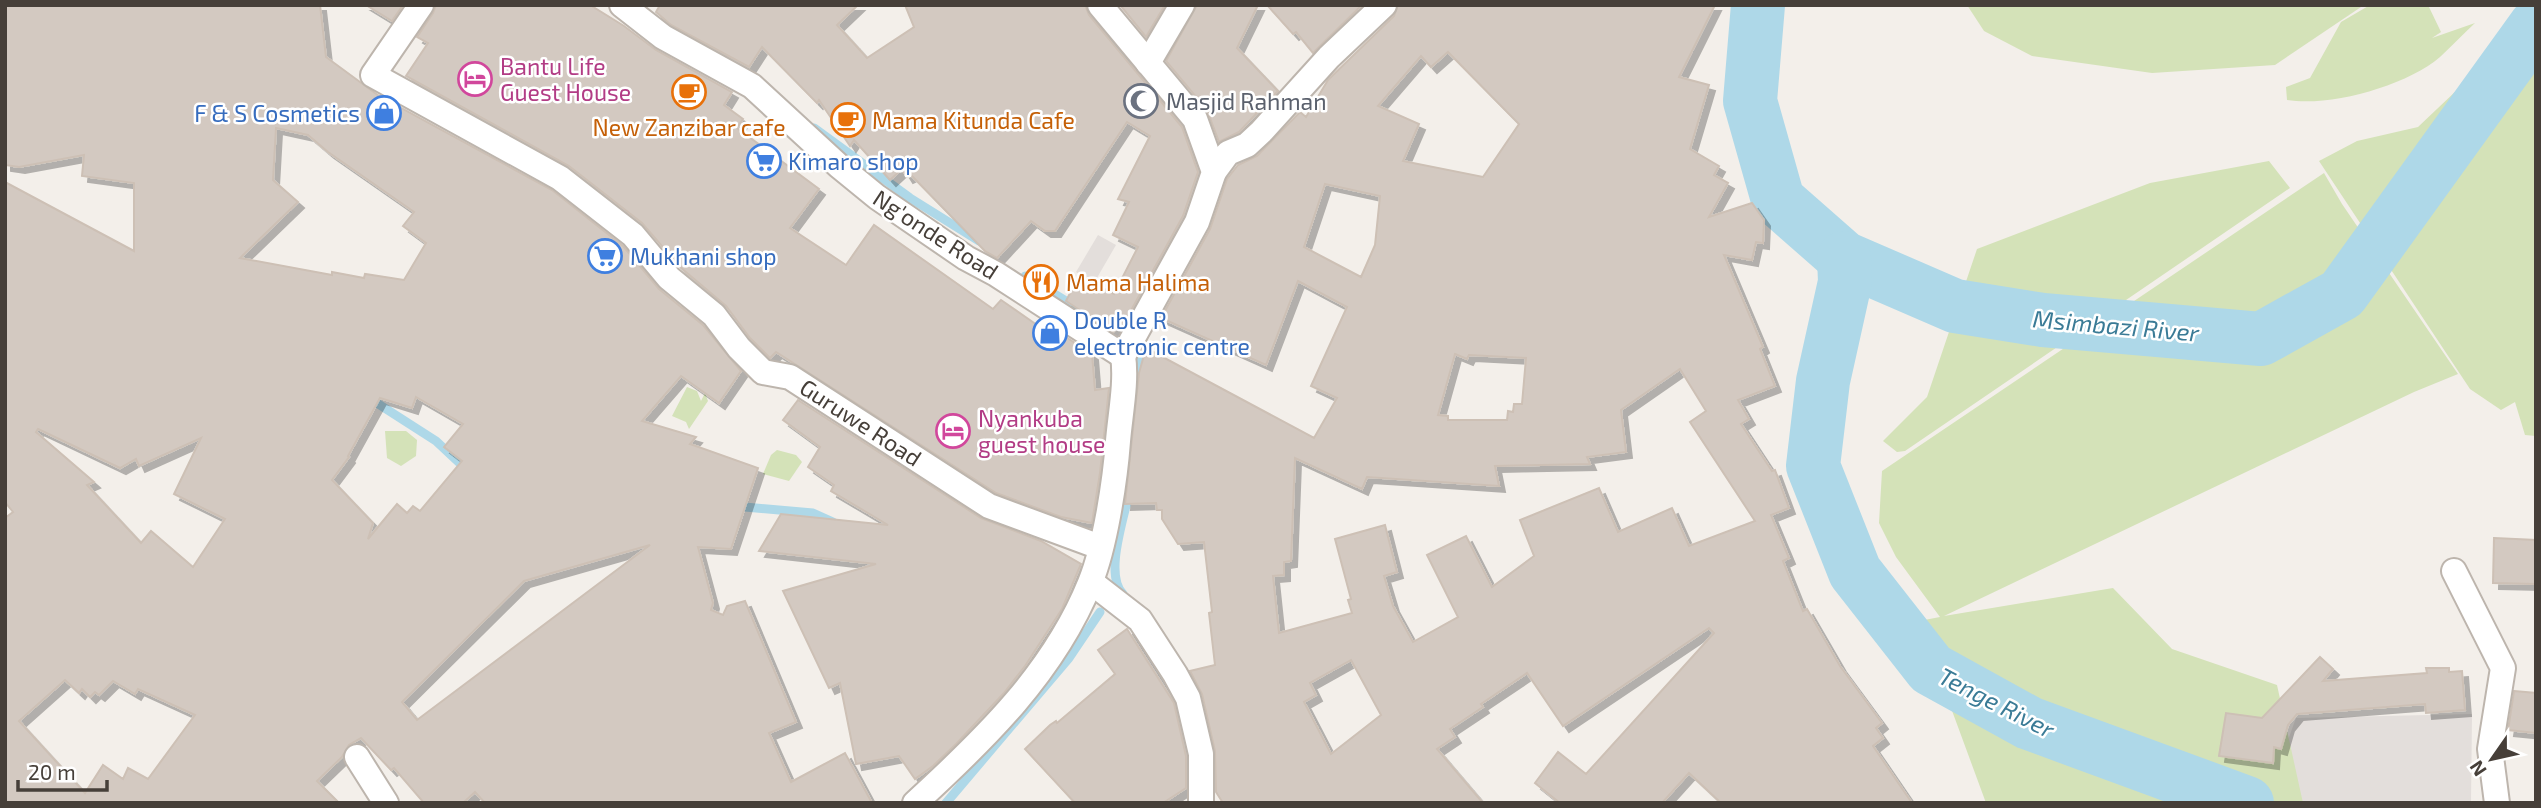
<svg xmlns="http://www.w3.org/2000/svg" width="2541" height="808" font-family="'Exo 2',sans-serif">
  <defs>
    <filter id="shadow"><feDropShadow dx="6" dy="6" stdDeviation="0" flood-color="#0004"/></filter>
  </defs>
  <rect width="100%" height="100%" fill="#f3efea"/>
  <g fill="#e3dedb">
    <polygon points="1098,235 1116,245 1094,283 1076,272"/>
    <polygon points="2472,714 2471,803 2293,803 2273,781 2296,718"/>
  </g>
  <g fill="#d4e2b8">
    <polygon points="1967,5 2364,5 2275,65 2152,73 2032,56 1984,31"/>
    <path d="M2370,5H2428L2441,32L2432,38L2475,23C2463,34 2452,46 2440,57C2406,86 2331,107 2287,100L2286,87L2310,78L2341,22Z"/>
    <polygon points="2536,23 2536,436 2525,435 2515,402 2501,410 2470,389 2319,161 2357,141 2418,127 2476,72"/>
    <polygon points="2269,161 2290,188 1905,451 1897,452 1883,441 1927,397 1977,249 2150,183"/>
    <polygon points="2324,173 2342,204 2458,374 2414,392 1944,616 2113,588 2172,649 2277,685 2303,803 1986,803 1919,621 1940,617 1896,557 1879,523 1882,471"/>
    <polygon points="687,387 697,391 701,401 705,393 708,401 689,429 686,422 672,416"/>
    <polygon points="385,431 406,431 417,440 416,456 401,466 387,458"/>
    <polygon points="777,450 796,455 802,462 789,481 763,474 771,455"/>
  </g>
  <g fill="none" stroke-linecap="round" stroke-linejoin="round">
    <g stroke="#aed8e8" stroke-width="9">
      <polyline points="1108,41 1130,60"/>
      <polyline points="814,128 910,198 979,241"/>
      <polyline points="1025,276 1076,307"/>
      <polyline points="1134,379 1140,352 1139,341"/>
      <polyline points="369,398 436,441 467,470"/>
      <polyline points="734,506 813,513 833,522"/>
      <path d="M1123,594C1104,575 1124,518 1129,493"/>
      <polyline points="946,803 1069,658 1100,612"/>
    </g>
    <g stroke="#aed8e8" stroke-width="54">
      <polyline points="1758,5 1750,101 1778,200 1844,258 1955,306 2043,320 2261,339 2342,294 2536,25"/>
      <polyline points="1844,258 1845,282 1823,381 1813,466 1855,572 1931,669 2029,723 2247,803"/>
    </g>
  </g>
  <g fill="#d3c9c1" stroke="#cdc0b5" stroke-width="2" fill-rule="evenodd" filter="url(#shadow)">
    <path d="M5,5H320L326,57L379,96L552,190L623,246L659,289L703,325L741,371L719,403L681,376L642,421L696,437L690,444L758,468L731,549L698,547L713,603L711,610L723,615L727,606L745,601L796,722L769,733L791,782L845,753L872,803H485L475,792L463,803H424L394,768L391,770L361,738L349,745L342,757L317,781L339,803H5V518L13,512L5,502V182L134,251V183L82,176L84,155L19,167L5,165ZM276,128L308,135L328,152L414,212L403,226L426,243L404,280L365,274L364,278L332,272V275L240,258L298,202L273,180ZM416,397L463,424L444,447L462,461L420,511L413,506L407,513L397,504L368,539L373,523L332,480L349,457L348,456L380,398L412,408ZM38,429L120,468L136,459L139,466L201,438L174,494L225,519L193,567L151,531L141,543L87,485L94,482L36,432ZM650,545L417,720L402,702L524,581ZM65,680L79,693L82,689L90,697L95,692L99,695L113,681L135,694L138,689L195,715L148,779L128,768L123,779L103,765L85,793L19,721Z"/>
    <polygon points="366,5 403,5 392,21"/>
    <polygon points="436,5 590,5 624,26 656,50 732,92 724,105 743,119 737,128 819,189 790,228 846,265 874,225 993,309 1001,300 1037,325 1041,321 1092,354 1095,390 1109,388 1100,473 1092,523 1061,517 996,493 776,352 770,358 750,338 726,306 680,267 642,223 569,166 406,76 428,43 417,37 433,13"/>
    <polygon points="660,5 858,5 837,25 867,58 914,27 905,5 1085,5 1089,15 1182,127 1198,172 1183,216 1128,316 1113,332 1066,301 1079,276 1114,294 1138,247 1113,235 1129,202 1118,199 1150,136 1127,122 1055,231 1045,231 1031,221 997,258 985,251 911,175 907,177 902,169 890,180 854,140 850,146 819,100 817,103 762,47 749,67 671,25 656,12"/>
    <polygon points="1120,5 1165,5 1146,37"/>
    <polygon points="1197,5 1258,5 1237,48 1278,91 1239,132 1219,142 1207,110 1166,61"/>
    <polygon points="1267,5 1362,5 1313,53 1296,32 1293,34"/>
    <path d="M1398,5H1715L1679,77L1709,85L1690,149L1719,166L1714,175L1728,183L1709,217L1752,203L1764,220L1763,243L1756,242L1752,260L1724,255L1763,347L1760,349L1775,386L1738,400L1749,419L1741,424L1772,471L1775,470L1789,508L1771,515L1789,558L1783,561L1803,611L1807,609L1840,666L1882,723L1876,728L1883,738L1873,746L1912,803H1721L1689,773L1662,803H1560L1535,783L1558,752L1586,774L1714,633L1709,628L1563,726L1527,673L1481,704L1483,707L1450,729L1455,737L1437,749L1483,803H1223L1216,792L1215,751L1202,694L1190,671L1215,665L1209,613L1212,612L1204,542L1178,544L1162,519V510H1157L1156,503L1125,504L1139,373L1146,348L1314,438L1337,398L1311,386L1347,307L1298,281L1266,365L1161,318L1210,229L1227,179L1238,165L1257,156L1300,112L1306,117L1328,80L1394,16ZM1448,52L1519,124L1483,177L1403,161L1419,124L1378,106L1421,56L1431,67ZM1325,184L1380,196L1375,245L1361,277L1304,247ZM1455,354L1467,359L1469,355L1526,358L1522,404H1514L1513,412L1508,411L1507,420H1448V416L1438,415ZM1680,369L1706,411L1690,422L1755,521L1689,546L1672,508L1618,532L1599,488L1520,520L1534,556L1492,587L1466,536L1427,555L1458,617L1413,642L1393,606L1384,576L1397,572L1385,525L1335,539L1351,599L1348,600L1352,613L1279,633L1273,576L1284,575V562L1291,561L1295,458L1362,489L1367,477L1499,486L1495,466L1590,464L1587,457L1626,452L1621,410ZM1351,660L1381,715L1331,754L1304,702L1316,695L1310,683Z"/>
    <polygon points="798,400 981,518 1041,541 1081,564 1062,609 1025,666 1004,693 956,744 933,766 915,779 899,756 856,764 840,683 829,688 783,591 876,564 759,551 781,514 888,525 831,491 834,485 808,467 820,447 783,420"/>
    <polygon points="2494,538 2536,540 2536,584 2493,583"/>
    <polygon points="1127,629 1174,703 1186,756 1186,788 1163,803 1075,803 1025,749 1050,725 1056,721 1057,723 1115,674 1098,650"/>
    <polygon points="2320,657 2333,669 2323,681 2427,673 2426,668 2449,668 2449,672 2462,671 2465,710 2426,713 2425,704 2297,714 2288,725 2281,749 2274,747 2273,763 2219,756 2226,713 2262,718"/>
    <polygon points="2514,691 2536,693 2536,733 2508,730"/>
  </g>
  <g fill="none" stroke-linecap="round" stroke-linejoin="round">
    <g stroke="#bdb5ad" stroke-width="28">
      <g id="minor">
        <polyline points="421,5 373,75 560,178 633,235 669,278 714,315 739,348 763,372 790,377 989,506 1100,547"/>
        <polyline points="622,5 663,37 752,86 839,166 877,197 966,258 996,274 1123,356"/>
        <polyline points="1100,5 1195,119 1214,172 1197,222 1123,356"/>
        <polyline points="1148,63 1182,5"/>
        <polyline points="1214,172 1228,153 1247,145 1261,132 1329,57 1384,5"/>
        <polyline points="2454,571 2503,668 2490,749 2497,803"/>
        <polyline points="1091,582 1140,620 1175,674 1188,698 1201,754 1201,803"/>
        <polyline points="357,757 386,803"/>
        <path d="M915,803C985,739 1054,672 1090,583C1105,547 1115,481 1118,441C1120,416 1127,381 1123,356"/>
      </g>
    </g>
    <use href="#minor" stroke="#fff" stroke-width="24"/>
  </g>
  <defs>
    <g id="hotel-ring" transform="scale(1.75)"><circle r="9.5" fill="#fff" stroke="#d1479c" stroke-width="1.5"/><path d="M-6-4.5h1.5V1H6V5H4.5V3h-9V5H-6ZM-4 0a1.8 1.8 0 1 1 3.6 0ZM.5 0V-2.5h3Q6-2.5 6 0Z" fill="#d1479c"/></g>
    <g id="cafe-ring" transform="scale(1.75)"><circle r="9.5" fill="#fff" stroke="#e8710a" stroke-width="1.5"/><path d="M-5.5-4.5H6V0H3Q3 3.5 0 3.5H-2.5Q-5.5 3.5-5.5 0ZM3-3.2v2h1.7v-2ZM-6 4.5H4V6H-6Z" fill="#e8710a"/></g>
    <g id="mosque-ring" transform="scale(1.75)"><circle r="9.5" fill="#fff" stroke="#6b7280" stroke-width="1.5"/><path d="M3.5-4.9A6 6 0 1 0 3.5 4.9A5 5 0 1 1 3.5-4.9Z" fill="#6b7280"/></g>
    <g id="shop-ring" transform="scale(1.75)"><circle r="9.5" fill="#fff" stroke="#3f7fe0" stroke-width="1.5"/><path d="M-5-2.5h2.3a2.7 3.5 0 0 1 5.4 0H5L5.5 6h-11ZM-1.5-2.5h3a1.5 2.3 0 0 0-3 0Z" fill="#3f7fe0"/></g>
    <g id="supermarket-ring" transform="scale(1.75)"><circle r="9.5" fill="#fff" stroke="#3f7fe0" stroke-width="1.5"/><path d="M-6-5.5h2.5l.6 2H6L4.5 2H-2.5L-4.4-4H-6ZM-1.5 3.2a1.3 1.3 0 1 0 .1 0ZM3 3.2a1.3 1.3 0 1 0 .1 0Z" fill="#3f7fe0"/></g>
    <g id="restaurant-ring" transform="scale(1.75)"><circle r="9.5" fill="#fff" stroke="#e8710a" stroke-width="1.5"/><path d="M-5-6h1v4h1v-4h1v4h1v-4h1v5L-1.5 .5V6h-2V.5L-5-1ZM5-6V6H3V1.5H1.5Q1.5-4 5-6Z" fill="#e8710a"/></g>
  </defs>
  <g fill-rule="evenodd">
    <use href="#hotel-ring" x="475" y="79"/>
    <use href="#cafe-ring" x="689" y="92"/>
    <use href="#mosque-ring" x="1141" y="101"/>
    <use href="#shop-ring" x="384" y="113"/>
    <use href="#cafe-ring" x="848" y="120"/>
    <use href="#supermarket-ring" x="764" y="161"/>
    <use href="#supermarket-ring" x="605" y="256"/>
    <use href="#restaurant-ring" x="1041" y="282"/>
    <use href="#shop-ring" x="1050" y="333"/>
    <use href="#hotel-ring" x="953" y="431"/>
  </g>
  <g text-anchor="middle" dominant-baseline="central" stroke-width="5" stroke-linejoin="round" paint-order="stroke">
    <g font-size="23" fill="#b23c85" stroke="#fff" text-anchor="start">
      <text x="500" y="66">Bantu Life<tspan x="500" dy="26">Guest House</tspan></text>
      <text x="978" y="418">Nyankuba<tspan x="978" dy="26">guest house</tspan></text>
    </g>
    <g font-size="23" fill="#5b616d" stroke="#fff" text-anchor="start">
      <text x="1166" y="101">Masjid Rahman</text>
    </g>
    <g font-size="23" fill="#366cbe" stroke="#fff" text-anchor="start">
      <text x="360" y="113" text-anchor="end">F &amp; S Cosmetics</text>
      <text x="788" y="161">Kimaro shop</text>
      <text x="630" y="256">Mukhani shop</text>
      <text x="1074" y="320">Double R<tspan x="1074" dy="26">electronic centre</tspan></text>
    </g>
    <g font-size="23" fill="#c56008" stroke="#fff" text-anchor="start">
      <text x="872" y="120">Mama Kitunda Cafe</text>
      <text x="689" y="127" text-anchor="middle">New Zanzibar cafe</text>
      <text x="1066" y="282">Mama Halima</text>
    </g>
    <g font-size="23" fill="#463f39" stroke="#fff">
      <text transform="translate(936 234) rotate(33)">Ng'onde Road</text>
      <text transform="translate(861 422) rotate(33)">Guruwe Road</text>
    </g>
    <g font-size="24" font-style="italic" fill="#3a7b96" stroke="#fff">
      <text transform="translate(2116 325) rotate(5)">Msimbazi River</text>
      <text transform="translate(1997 702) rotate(27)">Tenge River</text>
    </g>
  </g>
  <rect width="2541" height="808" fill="none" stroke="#463f39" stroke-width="14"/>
  <g transform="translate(2492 759) rotate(236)" stroke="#ffffff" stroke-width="5" paint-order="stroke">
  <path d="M0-5L12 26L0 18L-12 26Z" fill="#463f39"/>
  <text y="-10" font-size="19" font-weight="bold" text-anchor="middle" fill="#463f39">N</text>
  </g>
  <path d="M18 780v10h89v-10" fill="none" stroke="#463f39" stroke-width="3.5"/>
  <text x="28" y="780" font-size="21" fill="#463f39" stroke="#ffffff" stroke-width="5" paint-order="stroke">20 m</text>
</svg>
